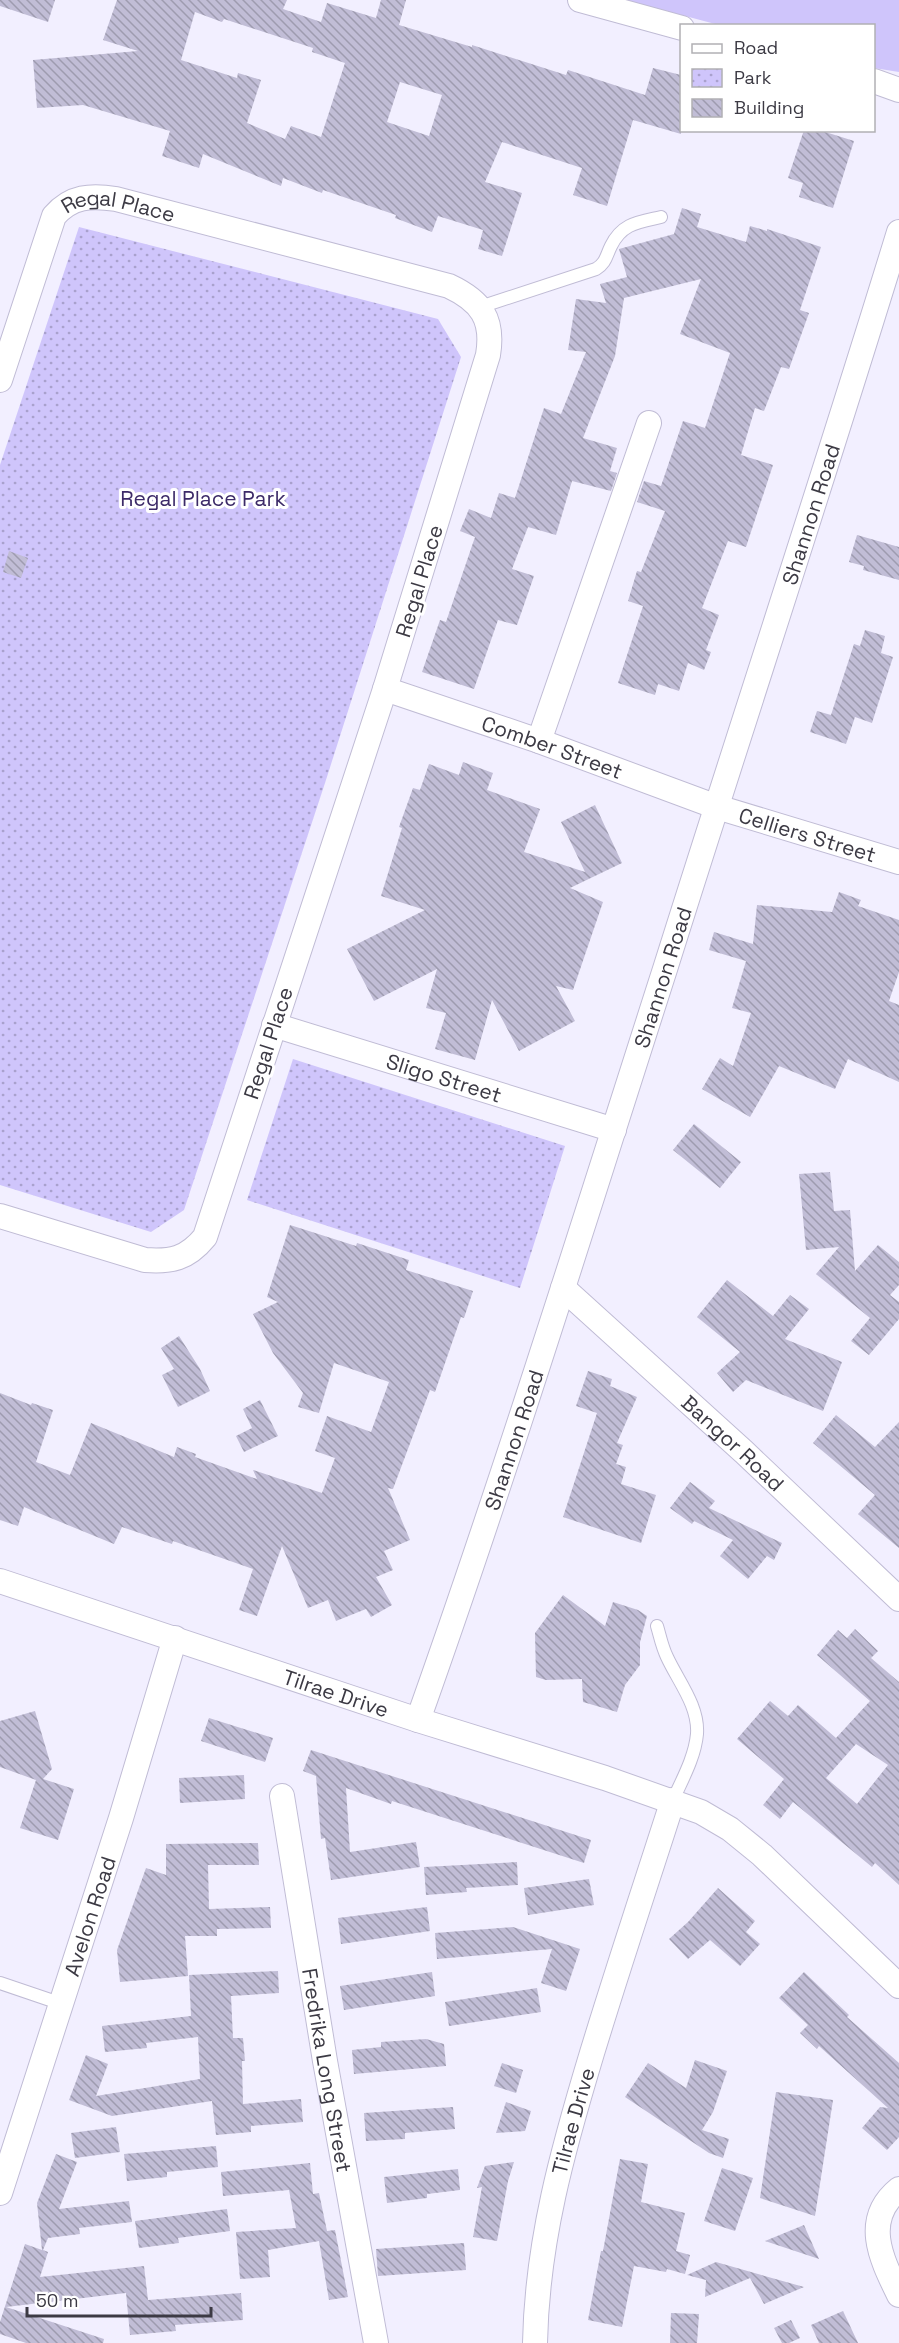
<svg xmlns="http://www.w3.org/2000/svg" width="899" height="2343" font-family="'Space Grotesk',sans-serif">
  <defs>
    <pattern id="park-dots" width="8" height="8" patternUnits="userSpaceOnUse" patternTransform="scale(1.5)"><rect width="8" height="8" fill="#cfc5fb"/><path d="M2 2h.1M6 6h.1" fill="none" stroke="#a9a1cd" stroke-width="1.8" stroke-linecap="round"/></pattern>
    <pattern id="building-back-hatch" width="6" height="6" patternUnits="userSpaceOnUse" patternTransform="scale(1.5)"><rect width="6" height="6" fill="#c1bdd6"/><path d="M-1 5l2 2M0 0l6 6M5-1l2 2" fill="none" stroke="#9e9baf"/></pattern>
  </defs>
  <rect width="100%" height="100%" fill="#f2efff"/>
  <polygon fill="#cfc5fb" points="625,0 899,0 899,72 874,68 874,26 719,25"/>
  <g fill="url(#park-dots)">
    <polygon points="79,227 438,319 461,357 325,783 184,1210 151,1232 0,1185 0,465"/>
    <polygon points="293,1059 565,1146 520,1288 247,1200"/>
  </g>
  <g fill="url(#building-back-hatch)" fill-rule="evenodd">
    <polygon points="0,0 55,0 48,22 0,6"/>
    <path d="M117,0H287L283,9L321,22L327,3L376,18L381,0H406L399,25L472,47V45L566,75L568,70L645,95L653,68L681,75V134L633,120L607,206L573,195L582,168L502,142L485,182L522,193L502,256L478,249L483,230L438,216L432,232L395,218L396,215L323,190L322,193L283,178L281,186L203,154L199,168L162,156L170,131L83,105L37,108L33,60L138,51L103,40ZM195,12L222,22L224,19L313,48L312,52L345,63L321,137L291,126L285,139L247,123L261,80L238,73L237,78L181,60ZM400,82L442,95L429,136L387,122Z"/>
    <polygon points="804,130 819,130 854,141 833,208 799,197 803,183 788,178"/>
    <polygon points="682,208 701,214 697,227 746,242 750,226 767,231 767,229 821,247 800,310 809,313 789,369 781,367 764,411 755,408 741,455 773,465 746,547 728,541 702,608 719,615 706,650 711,652 704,670 688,663 679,691 658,684 655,695 618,683 643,606 628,601 637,571 641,572 665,511 637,502 644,481 661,486 683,421 705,428 730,353 680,334 701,279 624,298 615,356 583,438 617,448 610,471 617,473 611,491 572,481 556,535 528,527 512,569 534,576 517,625 498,620 474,689 422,672 440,620 446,622 475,537 460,531 469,509 491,518 499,493 515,498 544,408 561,414 586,352 568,350 576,299 606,303 600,284 627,277 619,249 674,234"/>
    <polygon points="857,535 899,547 899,580 863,570 864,566 849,562"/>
    <polygon points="9,551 28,558 21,578 3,572"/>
    <polygon points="865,630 885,636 881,653 893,657 872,723 855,717 846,744 810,732 817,711 831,715 854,644 860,646"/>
    <polygon points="463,762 493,773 487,790 540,809 524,852 585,872 561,822 595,805 622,863 570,888 603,902 573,990 556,986 575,1021 519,1051 492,1000 475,1060 435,1049 446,1013 426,1008 437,969 374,1001 347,949 425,910 381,896 402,828 399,827 413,788 420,790 429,764 459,775"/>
    <polygon points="839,892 861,900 858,906 899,920 899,972 889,1001 899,1005 899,1082 848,1059 835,1089 779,1066 750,1117 702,1089 720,1058 733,1066 751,1013 732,1008 746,961 709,950 714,932 753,944 757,905 832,912"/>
    <polygon points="694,1124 741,1162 720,1188 673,1150"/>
    <polygon points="830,1172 834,1211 850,1210 855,1271 878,1245 899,1262 899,1285 890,1295 899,1302 899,1319 869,1355 851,1341 870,1318 816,1274 839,1247 806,1250 799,1174"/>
    <polygon points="290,1225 356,1246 357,1243 409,1260 406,1270 473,1291 464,1318 461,1317 435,1392 430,1390 393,1489 388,1488 410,1540 384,1551 393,1570 376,1577 392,1605 371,1617 366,1609 336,1621 328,1600 308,1608 282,1546 257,1616 239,1610 253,1569 173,1541 172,1544 122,1527 114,1544 24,1507 18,1526 0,1520 0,1393 31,1405 32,1403 53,1410 36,1462 70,1475 91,1423 174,1457 177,1447 196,1454 195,1457 257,1479 253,1470 322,1493 335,1458 315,1451 327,1416 371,1432 389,1382 334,1363 319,1413 298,1407 303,1393 273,1353 253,1314 278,1302 267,1297"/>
    <polygon points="727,1280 773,1316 790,1295 809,1309 785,1339 842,1362 823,1411 746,1380 733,1392 717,1373 740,1352 697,1317"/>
    <polygon points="179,1336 200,1369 210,1391 178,1407 162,1375 174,1369 161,1348"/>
    <polygon points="588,1371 612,1379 610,1386 637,1397 617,1443 623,1445 616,1464 626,1467 621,1484 656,1495 641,1543 563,1517 597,1413 576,1406"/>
    <polygon points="260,1400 278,1436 244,1452 236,1436 252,1428 243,1409"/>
    <polygon points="836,1415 875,1447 899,1422 899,1548 858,1514 875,1495 813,1443"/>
    <polygon points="690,1482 715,1501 709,1508 782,1543 774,1560 767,1556 748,1579 720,1556 733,1540 694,1521 692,1524 670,1508"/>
    <polygon points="563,1595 605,1626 613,1602 638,1610 647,1616 640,1642 640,1665 625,1685 617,1712 583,1702 582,1679 546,1680 536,1677 535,1633"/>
    <path d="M855,1629L878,1651L871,1658L899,1682V1885L875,1863L872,1867L793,1802L780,1819L763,1805L784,1779L737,1739L770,1701L788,1716L798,1705L836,1738L870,1701L817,1655L838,1630L847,1638ZM856,1744L888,1765L857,1804L826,1778Z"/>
    <polygon points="35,1711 52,1769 43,1779 74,1789 58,1840 20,1828 36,1780 0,1767 0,1721"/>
    <polygon points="209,1718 273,1738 265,1762 201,1741"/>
    <polygon points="311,1750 591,1840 584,1863 392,1801 391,1804 346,1788 350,1852 416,1842 420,1867 331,1880 325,1838 321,1839 316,1776 303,1771"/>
    <polygon points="244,1775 245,1799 180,1803 179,1778"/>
    <polygon points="258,1843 259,1865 208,1865 209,1909 270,1907 271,1928 217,1929 217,1936 185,1936 188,1976 120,1982 117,1950 146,1868 166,1875 166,1844"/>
    <polygon points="517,1862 518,1885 466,1888 467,1892 426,1895 424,1867"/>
    <polygon points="589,1879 594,1905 528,1915 524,1888"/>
    <polygon points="718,1888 755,1921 746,1932 760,1944 740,1966 710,1940 688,1959 669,1939 688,1922"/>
    <polygon points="427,1907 430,1931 341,1944 338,1918"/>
    <polygon points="513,1927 580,1949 566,1991 541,1983 552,1949 437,1959 435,1933"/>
    <polygon points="278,1971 279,1993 231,1996 233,2038 243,2038 245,2061 242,2061 243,2104 301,2099 303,2122 251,2126 251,2132 216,2135 212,2101 112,2116 69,2100 86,2055 108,2064 96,2096 200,2079 198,2037 146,2043 147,2048 105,2052 102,2026 191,2016 189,1975"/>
    <polygon points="432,1972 435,1996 344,2010 340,1986"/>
    <polygon points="804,1972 849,2015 847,2017 899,2063 899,2137 887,2150 862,2128 880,2107 888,2108 819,2046 817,2049 800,2033 808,2025 779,1998"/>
    <polygon points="537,1988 541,2012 449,2026 445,2002"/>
    <polygon points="426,2039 444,2044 446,2066 354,2074 352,2050 381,2047 381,2042"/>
    <polygon points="695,2060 727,2071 713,2112 702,2130 729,2139 723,2158 709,2153 625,2097 648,2063 686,2088"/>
    <polygon points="502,2063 523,2070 516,2093 494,2086"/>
    <polygon points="776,2092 833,2100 815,2216 760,2198"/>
    <polygon points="506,2102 531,2111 525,2131 496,2133"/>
    <polygon points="453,2107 455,2129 405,2133 405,2139 366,2141 364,2113"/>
    <polygon points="116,2127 120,2152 75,2158 71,2133"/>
    <polygon points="216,2146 218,2167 167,2172 167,2177 127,2181 124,2154"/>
    <polygon points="56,2154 77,2162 59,2209 129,2201 132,2222 79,2228 80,2234 48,2238 43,2250 48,2252 40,2277 144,2266 148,2300 241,2293 243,2320 175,2325 176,2331 130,2335 126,2293 6,2307 104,2339 103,2343 26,2343 0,2334 0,2322 25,2244 42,2250 37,2203"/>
    <polygon points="620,2159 648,2164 641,2202 685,2213 676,2251 690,2255 685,2274 667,2269 666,2272 634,2266 622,2327 588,2320 601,2251 603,2251"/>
    <polygon points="514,2162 508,2181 497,2241 473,2237 482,2187 477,2188 485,2166"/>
    <polygon points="310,2163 313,2194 319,2193 327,2231 335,2230 348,2297 329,2300 319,2241 268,2250 270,2277 240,2279 236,2232 296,2228 289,2190 223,2196 221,2172"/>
    <polygon points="722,2168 753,2178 735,2231 704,2221"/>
    <polygon points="458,2169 460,2190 427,2194 427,2198 387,2203 384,2177"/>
    <polygon points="227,2209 230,2231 178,2238 179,2243 139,2248 135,2221"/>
    <polygon points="804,2225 819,2259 765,2241"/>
    <polygon points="464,2243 466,2270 378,2276 376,2249"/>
    <polygon points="716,2262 758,2274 804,2287 764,2304 750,2278 705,2297 706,2280 687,2275"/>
    <polygon points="843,2311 858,2343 819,2343 811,2325"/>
    <polygon points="671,2313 699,2314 697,2343 670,2343"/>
    <polygon points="791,2320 800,2338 789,2343 782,2343 774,2328"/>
  </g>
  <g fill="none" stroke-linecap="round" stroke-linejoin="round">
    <g stroke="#c0bcd5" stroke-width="14">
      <g id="lane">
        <path d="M480,307L596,269C606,263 606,256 611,246C622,223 639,222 661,217"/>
        <path d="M657,1626C660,1636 662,1647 667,1657C678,1681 699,1706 697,1734C695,1757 682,1780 673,1800"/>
        <polyline points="0,1983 62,2004"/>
      </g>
    </g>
    <g stroke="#c0bcd5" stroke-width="26">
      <g id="street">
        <polyline points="580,0 682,28"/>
        <polyline points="874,81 899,90"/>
        <path id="s1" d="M0,380L54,216C71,196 91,195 116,199L449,286C481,301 494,319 488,355L385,689L205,1237C187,1259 171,1262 145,1260L0,1216"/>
        <path id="s2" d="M385,689L539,741L717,807L899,862"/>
        <polyline points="539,741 649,423"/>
        <path id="s3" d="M274,1025L614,1130"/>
        <path id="s4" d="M563,1288L744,1452L899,1599"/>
        <path id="s5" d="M0,1581L418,1720L605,1778L701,1812L730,1829L762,1855L899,1986"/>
        <path id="s6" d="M418,1720C507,1470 585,1218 666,966C743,721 824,477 899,232"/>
        <path id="s7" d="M282,1796L325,2061L376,2343"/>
        <path d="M899,2189C861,2220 882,2260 899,2295"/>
        <path id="s8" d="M0,2193L121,1818L175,1638"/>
        <path id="s9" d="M535,2343C537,2241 563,2149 592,2053C618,1968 646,1884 673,1800"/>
      </g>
    </g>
    <use href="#lane" stroke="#fff" stroke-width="12"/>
    <use href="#street" stroke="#fff" stroke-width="24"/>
  </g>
  <g text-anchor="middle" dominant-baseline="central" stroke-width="6" stroke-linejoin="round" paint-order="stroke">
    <g font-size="21" fill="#3c3a44" stroke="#fff">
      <text stroke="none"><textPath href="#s1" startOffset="243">Regal Place</textPath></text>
      <text stroke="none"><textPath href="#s6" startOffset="1268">Shannon Road</textPath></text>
      <text transform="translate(419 581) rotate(-73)">Regal Place</text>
      <text stroke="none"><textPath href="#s2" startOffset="177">Comber Street</textPath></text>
      <text stroke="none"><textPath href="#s2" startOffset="447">Celliers Street</textPath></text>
      <text stroke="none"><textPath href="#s6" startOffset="782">Shannon Road</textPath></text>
      <text transform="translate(268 1043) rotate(-72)">Regal Place</text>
      <text stroke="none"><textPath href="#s3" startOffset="178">Sligo Street</textPath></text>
      <text stroke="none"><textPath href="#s6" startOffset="296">Shannon Road</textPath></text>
      <text stroke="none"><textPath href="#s4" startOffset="230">Bangor Road</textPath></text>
      <text stroke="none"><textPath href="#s5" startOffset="354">Tilrae Drive</textPath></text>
      <text stroke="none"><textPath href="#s8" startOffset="291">Avelon Road</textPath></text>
      <text stroke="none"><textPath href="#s7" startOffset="278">Fredrika Long Street</textPath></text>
      <text stroke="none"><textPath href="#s9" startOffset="226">Tilrae Drive</textPath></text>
    </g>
    <g font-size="21" fill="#3c2a68" stroke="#fff">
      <text x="203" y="498">Regal Place Park</text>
    </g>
  </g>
  <rect x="680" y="24" width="195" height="108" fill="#ffffff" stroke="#b1b0b4" stroke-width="1.5"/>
  <rect x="692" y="44" width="30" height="9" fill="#ffffff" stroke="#b1b0b4" stroke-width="1.5"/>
  <text x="734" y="54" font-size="18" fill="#3c3a44">Road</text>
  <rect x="692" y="69" width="30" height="18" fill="url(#park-dots)" stroke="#b1b0b4" stroke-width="1.5"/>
  <text x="734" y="84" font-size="18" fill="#3c3a44">Park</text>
  <rect x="692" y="99" width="30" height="18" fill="url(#building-back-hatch)" stroke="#b1b0b4" stroke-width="1.5"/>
  <text x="734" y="114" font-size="18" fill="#3c3a44">Building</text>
  <path d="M27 2307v9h184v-9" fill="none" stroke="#3c3a44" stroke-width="3"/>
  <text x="36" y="2307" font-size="18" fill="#3c3a44" stroke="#ffffff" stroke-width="4.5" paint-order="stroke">50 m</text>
</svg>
